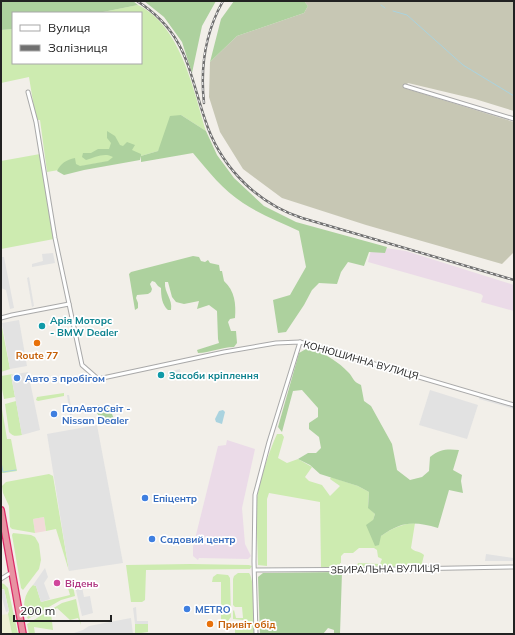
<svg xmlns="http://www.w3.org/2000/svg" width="515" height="635" font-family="Mulish,sans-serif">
  <rect width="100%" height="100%" fill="#f2efe9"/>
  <polygon fill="#f2dad9" points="44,517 46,531 35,533 33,519"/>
  <g fill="#ebdbe8">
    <polygon points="372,246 406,251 514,285 514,311 481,302 483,296 481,294 368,262"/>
    <polygon points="227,440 255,449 242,508 245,544 251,556 248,559 199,558 198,560 193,556 193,547 218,446 226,445"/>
  </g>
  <polygon fill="#c7c7b4" points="304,1 514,1 514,111 475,99 408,83 404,88 514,122 514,252 502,264 366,225 282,198 243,169 220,132 209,97 210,62 237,36 304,13 308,6"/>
  <polygon fill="#eef0d5" points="8,614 12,634 1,634 1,615"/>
  <g fill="#cdebb0">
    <path d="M138,5C181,26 193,89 206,131L181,115L158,151L141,156L47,172L40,120H36L29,77L1,83V30L13,29V63H141V13H98Z"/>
    <polygon points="40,154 54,239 1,249 1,161"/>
    <polygon points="1,322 10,369 13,368 1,372"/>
    <polygon points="13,374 14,374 11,375 15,397 4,399 1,384 1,376"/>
    <polygon points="64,393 64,396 38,401 36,400 37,397"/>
    <path d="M16,401L22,435C17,436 13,437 9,432L5,404Z"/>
    <polygon points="1,403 7,439 11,439 17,471 4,473 1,473"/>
    <path d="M277,434H282L284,437L278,458L287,463L298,459L312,467L305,477L309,481L322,485L330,496L340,486L330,479L331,477L358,486L369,492L368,507L375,514L373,520L381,536C392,528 402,524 415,523L411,548C414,552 420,551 424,555L421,567L357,566L358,563L380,564L382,559L378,557L377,550L374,548H359L353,553H344L341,556V563H340V567H321L320,502L269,493L267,499V566L258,565L256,504C259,482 268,454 277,434Z"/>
    <polygon points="49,474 53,476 69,571 56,529 46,531 44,517 33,519 35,533 12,529 10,527 9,506 3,493 2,486 6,482"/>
    <polygon points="13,533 31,535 35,537 39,544 41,560 39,569 23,590 21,588 12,535"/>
    <polygon points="190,564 249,565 252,566 250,569 146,570 145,600 142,602 131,602 126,565"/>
    <path d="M238,573H249C255,579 254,623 254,634H235V623L236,630H243V620L233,619V611L234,610L236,618H243L242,607H235L233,605V579L234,576Z"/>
    <polygon points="217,574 228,575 230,578 231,617 227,622 221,622 221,582 212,582 213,577"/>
    <polygon points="1,583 4,584 8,588 18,634 12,634 8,614 9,611 4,589 1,589"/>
    <path d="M33,585L36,586L41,602L70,595L68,588L73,586L75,596L61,600L28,619C21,607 24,594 33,585Z"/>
    <polygon points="76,599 81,625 78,618 70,620 57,608 51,613 53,630 34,627 35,634 29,634 27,624 62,603"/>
    <polygon points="135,624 148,624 148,632 135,634"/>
  </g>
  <g fill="#add19e">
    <polygon points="1,1 133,1 138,5 98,13 13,13 13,29 1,30"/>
    <polygon points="144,1 216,1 202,26 192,73 182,42 164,17"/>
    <polygon points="234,1 304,1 308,6 304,13 237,36 210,62 221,19"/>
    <path d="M181,115L206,131L217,155L234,178L264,206L296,222L387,247L385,253L369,252L364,266L348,262L341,272L337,284L319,283L312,290L304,305L286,332L278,333L273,300L290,295L306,267L299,231C280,222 261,215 243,203C223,190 208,171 193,153L141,162V156L140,160L84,170L64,175L57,171C61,163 66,160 75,158L76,164L80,166L108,161L113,157C105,152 95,157 86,160L82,157L83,153H91L98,149H109L111,143L107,138V131L115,136L120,145L123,146L127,142L135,145L132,150L141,154V156L158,151L170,116Z"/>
    <path d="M193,256L199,257L201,261L205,262L208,260L210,263L219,265L220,271H222L224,281C235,291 236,304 235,318L230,319L228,322L231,331H236L237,343L234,347C221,347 210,353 198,353L197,350L219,343L218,339L217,311L209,305L197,309L199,301L184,304L176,302L172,297L168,282H165C164,293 173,299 171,310H168C162,305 161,296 161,288L158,286L155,282L152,281L150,284L152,289L151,292L148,294L137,295L136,298L138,303V308L135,310L129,274L131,272Z"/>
    <path d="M310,348L314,349C326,355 339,362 348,372C354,378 352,381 361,385L364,401L371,406L392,444L397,470L410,480L422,477L429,471L430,457C440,449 447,449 459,450L453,470L462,475L461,481L463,493L449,490L438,528C414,521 402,521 381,536L379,545L375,546L366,525L373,520L375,514L368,508L369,492L358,486L320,474L310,465L298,459L308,453H316L321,448L319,437L309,429V423L318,417V408L302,390L293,391L282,432L278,427L299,353L306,349Z"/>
    <path d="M98,405L110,409L114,419L103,424C98,421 100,415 96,412Z"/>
    <polygon points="342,572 340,634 334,634 334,630 328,628 323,634 260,634 258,577 263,573"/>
  </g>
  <g fill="#e2e2e2">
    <polygon points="53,253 55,263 32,267 32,264 43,261 42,254"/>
    <polygon points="1,257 4,257 14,308 10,309 6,290 1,288"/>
    <polygon points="29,277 34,306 32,307 27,278"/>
    <polygon points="19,320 27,366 10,369 2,323"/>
    <polygon points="180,369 181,375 169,378 167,372"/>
    <polygon points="28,372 40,430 22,435 11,375"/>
    <polygon points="430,390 478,405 467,439 419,425"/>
    <polygon points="67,395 69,395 74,424 71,424"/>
    <polygon points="480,396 514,406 514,409 479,399"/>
    <polygon points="97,425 123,563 69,571 47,434"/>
    <polygon points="486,554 514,558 513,561 485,561"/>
    <polygon points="45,568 48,577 44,583 50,599 41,602 36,586 33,585"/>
    <polygon points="74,582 81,582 84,597 90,596 93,613 82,616"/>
    <polygon points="4,589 9,611 6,612 1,594 1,590"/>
    <polygon points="136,607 137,621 148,621 148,624 135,624 133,608"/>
    <polygon points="131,618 133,634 71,634 83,630 89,626"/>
  </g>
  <polygon fill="#aad3df" points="223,410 225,412 222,424 216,422 215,419 219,411"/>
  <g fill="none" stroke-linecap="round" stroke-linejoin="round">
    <g stroke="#aad3df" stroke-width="1">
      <polyline points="381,5 385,8"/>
      <polyline points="393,11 407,15 463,65 514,96"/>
      <polyline points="1,462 3,472 16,470"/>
    </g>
    <g stroke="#a9a9a9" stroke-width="5">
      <g id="street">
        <polyline points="405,86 514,119"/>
        <polyline points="28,92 36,122 55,238 82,365 98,379 224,352 276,343 300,342 514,405"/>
        <polyline points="1,318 12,315 69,304"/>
        <polyline points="255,570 405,569 514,567"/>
        <polyline points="1,579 12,572"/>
        <polyline points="256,634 254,562 255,495 269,442 300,342"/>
      </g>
    </g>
    <g stroke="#dc2a67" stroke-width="8">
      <polyline id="highway" points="1,510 23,634"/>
    </g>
    <use href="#street" stroke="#fff" stroke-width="3"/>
    <use href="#highway" stroke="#e892a2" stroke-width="5.5"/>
    <g stroke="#707070" stroke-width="2.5">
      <g id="rail">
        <path d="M137,1C190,35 188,74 208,128C224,170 259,204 302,218L514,280"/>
        <path d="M204,103C200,66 205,33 223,1"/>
      </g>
    </g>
    <use href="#rail" stroke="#fff" stroke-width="1" stroke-dasharray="3" stroke-linecap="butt"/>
  </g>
  <g fill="#0f9aa8" stroke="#fff" stroke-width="1.5">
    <circle cx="42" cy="326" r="4"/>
    <circle cx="161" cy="375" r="4"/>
  </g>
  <g fill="#e8710a" stroke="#fff" stroke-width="1.5">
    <circle cx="37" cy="343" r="4"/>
    <circle cx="210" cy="624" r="4"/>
  </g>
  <g fill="#3f7fe0" stroke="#fff" stroke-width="1.5">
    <circle cx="17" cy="378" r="4"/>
    <circle cx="54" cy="414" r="4"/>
    <circle cx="145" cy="498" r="4"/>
    <circle cx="152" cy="539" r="4"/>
    <circle cx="187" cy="609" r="4"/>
  </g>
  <circle fill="#d1479c" stroke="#fff" stroke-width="1.5" cx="57" cy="583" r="4"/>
  <g text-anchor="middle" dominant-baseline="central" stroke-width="3.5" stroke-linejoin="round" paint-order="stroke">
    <g font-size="10" font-weight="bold" fill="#0d838f" stroke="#fff" text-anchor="start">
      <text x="50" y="320">Арія Моторс<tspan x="50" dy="12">- BMW Dealer</tspan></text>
      <text x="169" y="375">Засоби кріплення</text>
    </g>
    <g font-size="10" font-weight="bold" fill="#c56008" stroke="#fff">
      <text x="37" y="355">Route 77</text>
      <text x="218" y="624" text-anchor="start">Привіт обід</text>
    </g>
    <g font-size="10" fill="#222" stroke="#fff">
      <text transform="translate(361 360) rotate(16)">КОНЮШИННА ВУЛИЦЯ</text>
      <text transform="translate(385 569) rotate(-1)">ЗБИРАЛЬНА ВУЛИЦЯ</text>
    </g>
    <g font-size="10" font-weight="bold" fill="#366cbe" stroke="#fff" text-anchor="start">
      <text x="25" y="378">Авто з пробігом</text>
      <text x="62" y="408">ГалАвтоСвіт -<tspan x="62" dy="12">Nissan Dealer</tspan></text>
      <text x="153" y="498">Епіцентр</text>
      <text x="160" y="539">Садовий центр</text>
      <text x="195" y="609">METRO</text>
    </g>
    <g font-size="10" font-weight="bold" fill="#b23c85" stroke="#fff" text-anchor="start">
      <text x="65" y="583">Відень</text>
    </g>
  </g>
  <rect width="515" height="635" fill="none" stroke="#222222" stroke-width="4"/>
  <rect x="12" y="12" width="130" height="52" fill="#ffffff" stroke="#a7a7a7"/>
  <rect x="20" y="25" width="20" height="6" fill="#ffffff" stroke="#a7a7a7"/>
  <text x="48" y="32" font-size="12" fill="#222222">Вулиця</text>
  <rect x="20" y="45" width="20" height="6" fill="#707070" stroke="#a7a7a7"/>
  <text x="48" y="52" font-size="12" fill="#222222">Залізниця</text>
  <path d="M14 615v6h97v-6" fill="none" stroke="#222222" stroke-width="2"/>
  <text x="20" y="615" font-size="12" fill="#222222" stroke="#ffffff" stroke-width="3" paint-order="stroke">200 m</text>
</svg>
